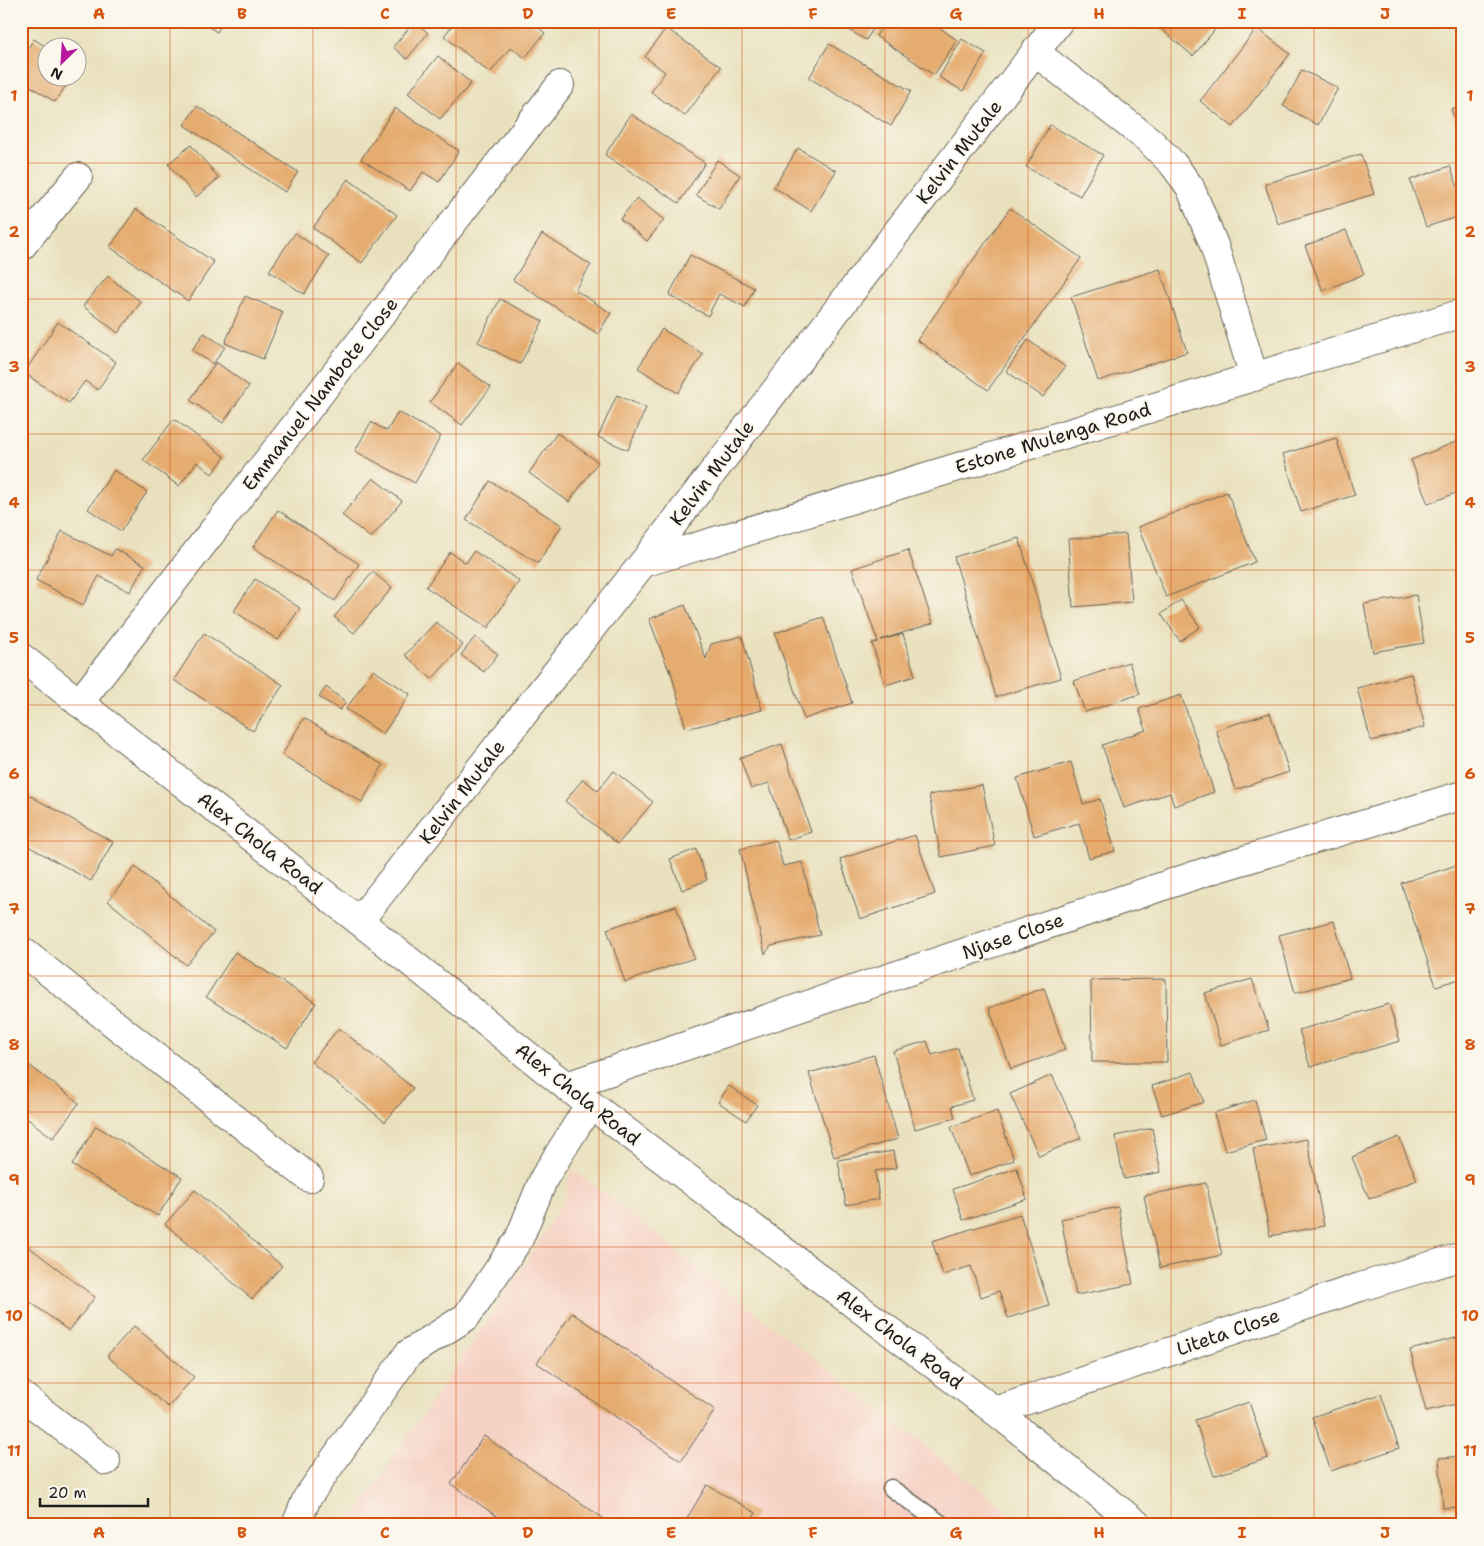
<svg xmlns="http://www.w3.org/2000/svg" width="1484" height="1546" font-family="'Shantell Sans',sans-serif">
  <rect width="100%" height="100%" fill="#fbf7ec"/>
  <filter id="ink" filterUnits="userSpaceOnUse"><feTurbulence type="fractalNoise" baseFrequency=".02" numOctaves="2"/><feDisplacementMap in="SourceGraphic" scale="10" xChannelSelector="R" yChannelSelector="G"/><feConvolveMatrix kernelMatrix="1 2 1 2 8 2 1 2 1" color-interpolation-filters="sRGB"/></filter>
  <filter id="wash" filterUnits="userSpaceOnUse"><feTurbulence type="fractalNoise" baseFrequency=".0096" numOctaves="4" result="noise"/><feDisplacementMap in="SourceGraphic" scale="20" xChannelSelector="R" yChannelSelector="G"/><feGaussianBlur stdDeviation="1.12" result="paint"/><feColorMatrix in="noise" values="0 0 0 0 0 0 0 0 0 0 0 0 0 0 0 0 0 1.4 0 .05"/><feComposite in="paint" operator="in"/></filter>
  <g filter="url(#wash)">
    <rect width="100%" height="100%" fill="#e9e1be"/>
    <polygon fill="#f6d2c5" points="571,1168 1025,1525 348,1525 507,1292 542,1236 565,1199"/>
    <g id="blocks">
      <g fill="#e5ac6f">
        <polygon points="199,21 224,21 217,32"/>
        <polygon points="415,21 428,33 407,59 393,47"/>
        <polygon points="456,21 531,21 545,33 525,58 511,47 490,73 444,36"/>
        <polygon points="834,21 878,21 866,40"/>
        <polygon points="885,21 930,21 957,40 934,75 876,36"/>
        <polygon points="1152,21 1222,21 1193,56"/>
        <polygon points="666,28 721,67 685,116 651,92 665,72 645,57"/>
        <polygon points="1257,28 1290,54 1233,127 1200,101"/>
        <polygon points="34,39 48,48 48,78 71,78 55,102 21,80 21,59"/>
        <polygon points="962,39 986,53 963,91 939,77"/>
        <polygon points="829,44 911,91 891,126 809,78"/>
        <polygon points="438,56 471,83 440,119 408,93"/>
        <polygon points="1302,70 1338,88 1318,125 1283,106"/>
        <polygon points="1463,105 1463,141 1462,141 1451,109"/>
        <polygon points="197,106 298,172 285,192 184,125"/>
        <polygon points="395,108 459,151 439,182 423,172 410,191 361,159"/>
        <polygon points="631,114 705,163 679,203 605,155"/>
        <polygon points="1050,125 1103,155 1080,196 1026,167"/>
        <polygon points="191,145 219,178 196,197 168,164"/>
        <polygon points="798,148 836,171 811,211 774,187"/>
        <polygon points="1361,154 1374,194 1278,224 1265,184"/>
        <polygon points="717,160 740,175 719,209 696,195"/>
        <polygon points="1450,166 1463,201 1463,215 1426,227 1410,180"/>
        <polygon points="348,179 397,215 362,263 313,228"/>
        <polygon points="637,198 664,220 647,241 620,219"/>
        <polygon points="1010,208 1081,258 988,390 917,340"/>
        <polygon points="136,209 214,262 188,301 110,247"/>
        <polygon points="1346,230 1364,274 1323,291 1305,246"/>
        <polygon points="295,233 329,256 304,294 269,271"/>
        <polygon points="542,234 591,265 575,290 611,313 598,334 513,280"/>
        <polygon points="690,255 754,288 745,307 719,294 708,316 669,295"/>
        <polygon points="1160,269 1187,352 1098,381 1071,297"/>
        <polygon points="108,276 141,302 118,333 83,306"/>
        <polygon points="245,296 283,312 263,359 225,343"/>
        <polygon points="500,299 543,321 520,364 478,342"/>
        <polygon points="58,322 116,362 98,390 85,381 69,403 24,373"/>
        <polygon points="662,329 703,354 678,393 638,368"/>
        <polygon points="204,333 225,347 213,364 192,350"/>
        <polygon points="1028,340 1065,367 1043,397 1006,371"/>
        <polygon points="216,362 249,386 223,423 190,400"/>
        <polygon points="458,363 491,387 462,425 430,402"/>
        <polygon points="617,395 646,408 628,450 598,437"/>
        <polygon points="398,412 441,436 415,483 355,451 371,422 387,431"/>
        <polygon points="174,419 225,457 212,474 197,462 179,486 143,460"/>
        <polygon points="557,433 598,462 569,502 529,473"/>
        <polygon points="1336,438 1355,495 1301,512 1283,454"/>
        <polygon points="1463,439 1463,490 1428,504 1411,460"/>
        <polygon points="114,470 147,492 121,531 88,509"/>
        <polygon points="373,478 402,501 371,538 342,515"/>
        <polygon points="490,481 562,525 538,563 466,520"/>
        <polygon points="1227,492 1255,562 1166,597 1138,527"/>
        <polygon points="278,510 359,564 335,601 253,547"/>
        <polygon points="62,531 111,556 115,549 145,565 130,592 99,576 83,605 36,580"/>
        <polygon points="1126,534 1132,602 1073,607 1068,539"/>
        <polygon points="1019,538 1061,678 996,697 954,557"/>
        <polygon points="908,550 933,623 881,640 903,634 915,676 885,685 872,643 878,642 852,569"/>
        <polygon points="474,551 519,581 488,628 426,587 450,552 466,563"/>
        <polygon points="373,572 392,588 354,633 334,617"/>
        <polygon points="255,579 300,608 278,640 234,611"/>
        <polygon points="1416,595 1424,643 1373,652 1364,604"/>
        <polygon points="1181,600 1200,627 1180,641 1161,614"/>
        <polygon points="685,605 706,659 711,644 742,636 762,710 686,729 670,668 670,673 649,619"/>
        <polygon points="823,617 852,703 804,719 775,633"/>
        <polygon points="436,622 463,645 432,679 405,655"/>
        <polygon points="204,633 283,685 253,731 174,680"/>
        <polygon points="475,637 498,654 484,672 461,655"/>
        <polygon points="1129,662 1140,694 1085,712 1074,681"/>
        <polygon points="373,670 410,694 383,734 346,709"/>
        <polygon points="1411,674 1425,727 1371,741 1357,688"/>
        <polygon points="326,687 346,702 340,710 319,697"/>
        <polygon points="1181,695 1214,792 1174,806 1170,793 1124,808 1102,745 1146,730 1139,709"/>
        <polygon points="1270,713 1289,772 1235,790 1216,730"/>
        <polygon points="304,718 383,765 362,802 282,755"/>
        <polygon points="782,744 811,832 788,840 769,783 751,789 740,758"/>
        <polygon points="1071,762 1083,804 1100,799 1115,851 1089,858 1079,823 1034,836 1017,778"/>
        <polygon points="614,771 653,802 618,844 565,801 583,779 598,791"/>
        <polygon points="982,785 995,846 941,857 929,795"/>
        <polygon points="27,794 113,842 91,881 21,842 21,804"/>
        <polygon points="915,835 935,894 860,919 840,859"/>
        <polygon points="776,840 783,866 802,862 820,935 771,946 765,954 740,849"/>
        <polygon points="696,849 707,880 682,890 670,859"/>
        <polygon points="1463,863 1463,978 1436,986 1401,883"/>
        <polygon points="135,867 214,932 186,965 108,901"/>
        <polygon points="676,906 694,958 625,982 607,929"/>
        <polygon points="1334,921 1350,978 1295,993 1279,935"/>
        <polygon points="235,952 316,1003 287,1048 206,997"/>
        <polygon points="1166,979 1167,1062 1092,1062 1091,980"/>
        <polygon points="1252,979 1269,1030 1221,1045 1205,993"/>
        <polygon points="1044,988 1065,1050 1011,1069 989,1008"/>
        <polygon points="1389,1004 1400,1041 1310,1067 1299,1030"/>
        <polygon points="339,1028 413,1088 385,1122 311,1062"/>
        <polygon points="927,1041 932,1055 958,1048 973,1100 952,1106 955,1118 915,1129 893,1051"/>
        <polygon points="874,1055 898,1139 834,1157 809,1073"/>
        <polygon points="21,1059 79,1103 53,1138 21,1114"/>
        <polygon points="1193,1072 1204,1102 1162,1115 1152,1086"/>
        <polygon points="1052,1075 1081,1138 1039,1156 1010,1094"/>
        <polygon points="729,1086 757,1105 746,1121 718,1102"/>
        <polygon points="1255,1100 1266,1140 1225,1151 1214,1113"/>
        <polygon points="997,1111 1014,1160 969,1176 951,1127"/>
        <polygon points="96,1126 182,1177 158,1216 72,1165"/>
        <polygon points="1152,1128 1161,1172 1124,1179 1115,1136"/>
        <polygon points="1399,1137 1417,1180 1369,1199 1352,1157"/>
        <polygon points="1307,1139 1324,1226 1270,1236 1253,1149"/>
        <polygon points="893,1151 896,1168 875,1171 879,1199 846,1205 838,1160"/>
        <polygon points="1017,1168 1027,1199 963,1220 953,1189"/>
        <polygon points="1206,1183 1222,1255 1160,1268 1144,1196"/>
        <polygon points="195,1190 282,1266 252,1299 165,1224"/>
        <polygon points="1118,1207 1133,1284 1076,1295 1061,1219"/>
        <polygon points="1020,1214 1049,1305 1008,1318 999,1291 981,1297 971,1266 943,1275 932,1241"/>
        <polygon points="21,1241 95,1297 69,1331 21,1295"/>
        <polygon points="572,1313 715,1410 681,1461 537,1363"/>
        <polygon points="134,1326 194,1377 168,1407 107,1356"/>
        <polygon points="1463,1336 1463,1429 1462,1429 1456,1404 1426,1411 1410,1350"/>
        <polygon points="1381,1394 1399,1448 1331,1471 1312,1417"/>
        <polygon points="1249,1402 1268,1458 1214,1476 1195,1420"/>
        <polygon points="484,1436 613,1525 509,1525 451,1484"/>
        <polygon points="1463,1456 1463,1507 1443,1508 1439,1458"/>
        <polygon points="707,1485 756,1513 749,1525 683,1525"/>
        <polygon points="21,1515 34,1525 21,1525"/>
      </g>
    </g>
  </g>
  <g filter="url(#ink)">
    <use href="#blocks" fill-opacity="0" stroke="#646155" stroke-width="1"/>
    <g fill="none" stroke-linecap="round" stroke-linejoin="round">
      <g stroke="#646155" stroke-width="19">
        <polyline id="lane" points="891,1488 943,1525"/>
      </g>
      <g stroke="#646155" stroke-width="30">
        <g id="street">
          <polyline points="1035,52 1149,140 1173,164 1190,187 1214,245 1254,377"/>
          <polyline points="21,247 78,177"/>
          <polyline points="643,563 1463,313"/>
          <polyline points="21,657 359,921 566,1086 995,1411 1138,1525"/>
          <polyline points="79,703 560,85"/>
          <polyline points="359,921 643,563 1059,21"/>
          <polyline points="21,950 309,1178"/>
          <polyline points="566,1086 1214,869 1463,795"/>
          <polyline points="21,1395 106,1461"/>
          <polyline points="995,1411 1360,1287 1463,1256"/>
          <polyline points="296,1525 307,1498 408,1354 466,1317 519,1239 544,1178 590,1104"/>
        </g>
      </g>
      <use href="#lane" stroke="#fff" stroke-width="16"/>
      <use href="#street" stroke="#fff" stroke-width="28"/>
    </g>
  </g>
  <path fill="none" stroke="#d4530e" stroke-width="1" stroke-opacity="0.55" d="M170,21V1525M313,21V1525M456,21V1525M599,21V1525M742,21V1525M885,21V1525M1028,21V1525M1171,21V1525M1314,21V1525M21,163H1463M21,299H1463M21,434H1463M21,570H1463M21,705H1463M21,841H1463M21,976H1463M21,1112H1463M21,1247H1463M21,1383H1463"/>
  <g text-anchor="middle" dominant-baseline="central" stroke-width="4" stroke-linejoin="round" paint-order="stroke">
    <g font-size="19" fill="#1c1c1c" stroke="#fbf7ec">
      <text transform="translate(959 152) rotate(-52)">Kelvin Mutale</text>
      <text transform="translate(320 394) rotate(-52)">Emmanuel Nambote Close</text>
      <text transform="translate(1053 438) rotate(-17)">Estone Mulenga Road</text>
      <text transform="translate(712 473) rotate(-53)">Kelvin Mutale</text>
      <text transform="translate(462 792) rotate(-52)">Kelvin Mutale</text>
      <text transform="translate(260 843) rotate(38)">Alex Chola Road</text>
      <text transform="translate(1013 936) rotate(-19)">Njase Close</text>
      <text transform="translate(578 1094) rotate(38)">Alex Chola Road</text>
      <text transform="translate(1228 1332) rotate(-19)">Liteta Close</text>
      <text transform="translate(900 1339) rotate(37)">Alex Chola Road</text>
    </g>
  </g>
  <rect width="1484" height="1546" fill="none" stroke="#fbf7ec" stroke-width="55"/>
  <g transform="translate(62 62) rotate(205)"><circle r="24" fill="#fbf7ec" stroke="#a29f99"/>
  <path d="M0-4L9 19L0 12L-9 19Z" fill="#b5179e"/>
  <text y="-8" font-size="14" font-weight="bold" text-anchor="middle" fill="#1c1c1c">N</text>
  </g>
  <path d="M40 1498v8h108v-8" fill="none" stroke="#1c1c1c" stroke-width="2.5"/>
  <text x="48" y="1498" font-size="15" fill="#1c1c1c" stroke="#fbf7ec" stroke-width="4" paint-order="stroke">20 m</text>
  <rect x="28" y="28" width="1428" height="1490" fill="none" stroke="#d4530e" stroke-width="2"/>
  <g font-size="16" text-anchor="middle" font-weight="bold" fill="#d4530e">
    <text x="99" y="19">A</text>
    <text x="242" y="19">B</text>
    <text x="385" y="19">C</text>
    <text x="528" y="19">D</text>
    <text x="671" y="19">E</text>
    <text x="813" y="19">F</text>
    <text x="956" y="19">G</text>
    <text x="1099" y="19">H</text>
    <text x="1242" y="19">I</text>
    <text x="1385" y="19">J</text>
    <text x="14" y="101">1</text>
    <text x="1470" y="101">1</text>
    <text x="14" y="237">2</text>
    <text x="1470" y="237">2</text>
    <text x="14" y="372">3</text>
    <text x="1470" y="372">3</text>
    <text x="14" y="508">4</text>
    <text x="1470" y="508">4</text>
    <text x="14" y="643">5</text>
    <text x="1470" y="643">5</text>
    <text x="14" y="779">6</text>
    <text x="1470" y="779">6</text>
    <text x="14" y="914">7</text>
    <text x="1470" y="914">7</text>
    <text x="14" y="1050">8</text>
    <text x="1470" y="1050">8</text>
    <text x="14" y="1185">9</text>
    <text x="1470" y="1185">9</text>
    <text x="14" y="1321">10</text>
    <text x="1470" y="1321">10</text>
    <text x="14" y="1456">11</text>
    <text x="1470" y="1456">11</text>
    <text x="99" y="1538">A</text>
    <text x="242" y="1538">B</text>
    <text x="385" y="1538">C</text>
    <text x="528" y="1538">D</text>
    <text x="671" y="1538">E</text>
    <text x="813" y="1538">F</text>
    <text x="956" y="1538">G</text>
    <text x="1099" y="1538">H</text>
    <text x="1242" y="1538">I</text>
    <text x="1385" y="1538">J</text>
  </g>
</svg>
